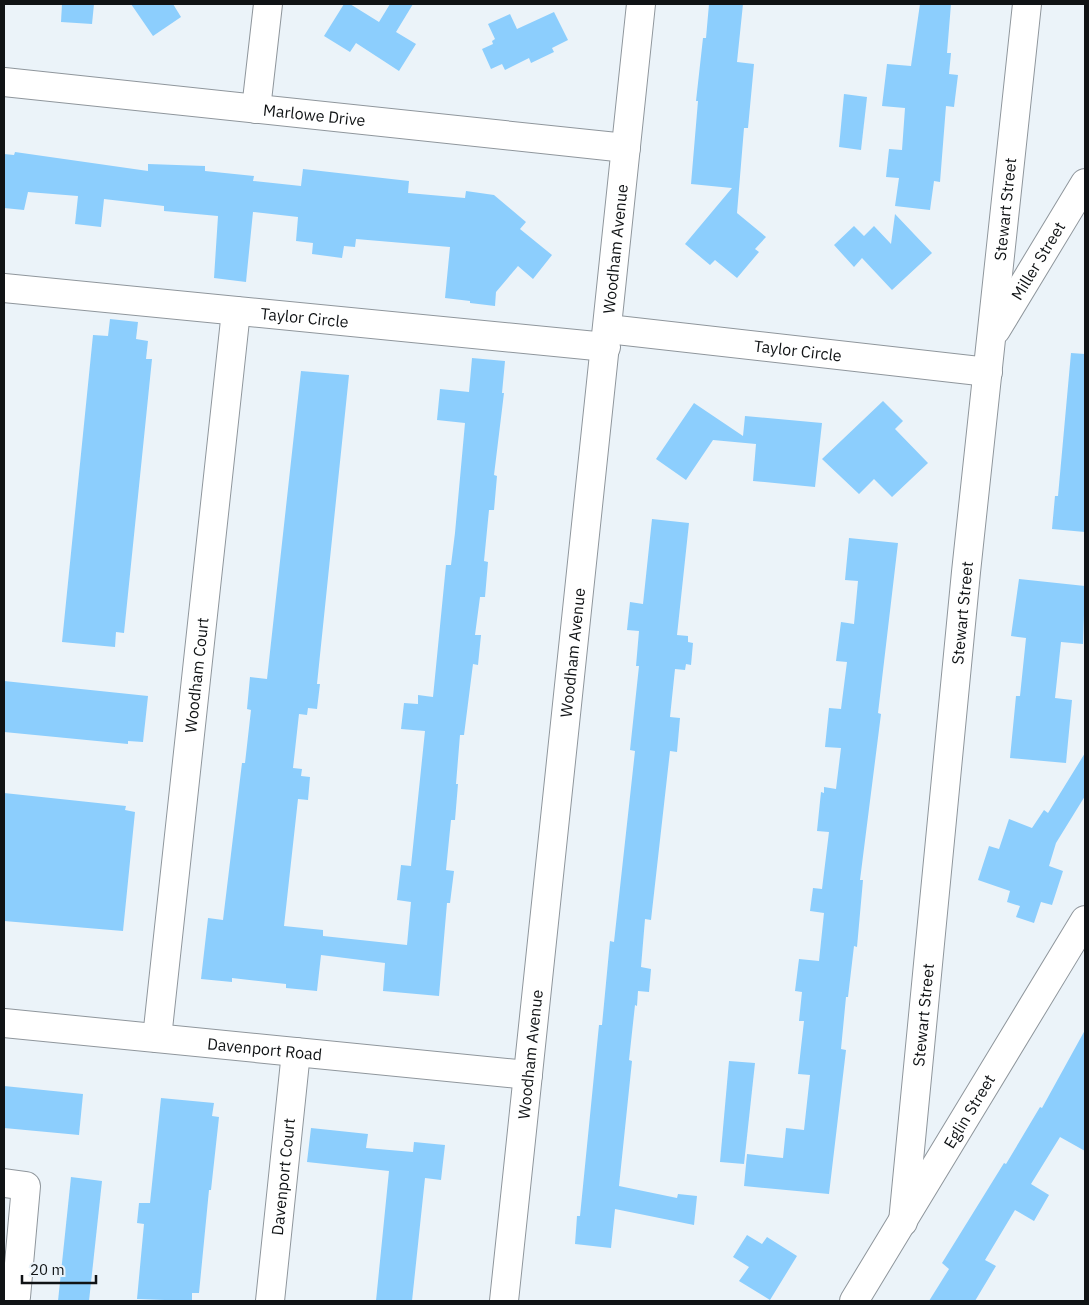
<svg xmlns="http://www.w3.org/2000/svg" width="1089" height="1305" font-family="'IBM Plex Sans',sans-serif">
  <rect width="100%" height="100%" fill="#ebf3f9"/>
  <g fill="#8ccefd">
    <polygon points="62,4 94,4 92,24 61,22"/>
    <polygon points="131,4 173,4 181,17 153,36"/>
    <polygon points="344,4 350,4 379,22 390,4 413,4 396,32 416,44 399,71 356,43 350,52 324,36"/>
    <polygon points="709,4 743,4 737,62 754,64 748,128 744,128 737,213 766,237 755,249 759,252 737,278 715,260 710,265 685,244 732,188 691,184 698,101 696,101 703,38 706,38"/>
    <polygon points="920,4 951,4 947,53 951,53 949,74 958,75 954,107 946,106 940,182 934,181 930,210 895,206 899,178 886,177 889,149 902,150 905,108 882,106 887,64 911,66"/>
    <polygon points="554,12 568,40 552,48 554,52 531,63 529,58 505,70 502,64 491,69 482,49 493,44 492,41 495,39 488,24 510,14 517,29"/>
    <polygon points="844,94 867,97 861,150 839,147"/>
    <polygon points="15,152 148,171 148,164 205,166 205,171 254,176 253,181 301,186 303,169 409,181 408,193 465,198 466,191 494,195 526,222 520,229 552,255 533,279 518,266 496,292 495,306 470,303 470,301 445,298 450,247 356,239 355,247 344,246 342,258 312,254 313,243 296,241 298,217 253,212 246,282 214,278 218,216 164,211 164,206 104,199 101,227 75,224 78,196 28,192 24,210 4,208 4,154 14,155"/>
    <polygon points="895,214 932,253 892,290 862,258 854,267 834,245 854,226 864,236 874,226 891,244"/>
    <polygon points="110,319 138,322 136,339 148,341 146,359 152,359 124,633 116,632 115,647 62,642 93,335 108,336"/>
    <polygon points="1071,353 1085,354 1085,532 1052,529 1055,496 1058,496"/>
    <polygon points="472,358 505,361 502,393 504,393 494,475 497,476 494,510 489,510 484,561 488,562 485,597 480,597 475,635 481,635 478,665 473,664 464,735 460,735 456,784 458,784 455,820 451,820 446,870 454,871 450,903 447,903 439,996 383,991 385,963 321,955 317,991 286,988 286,984 232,978 232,982 201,979 208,918 223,920 242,763 245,763 251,710 247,709 250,677 267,679 301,371 349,375 317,684 320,684 317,709 308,708 307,715 299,714 293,768 302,769 301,776 310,777 308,800 298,799 284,926 323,930 323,936 407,945 411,902 397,900 401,865 411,866 425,731 401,729 404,703 418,704 418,695 433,697 446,565 451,565 455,533 465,423 437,420 440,389 469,392"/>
    <polygon points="883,401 903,421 895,429 928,463 892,497 874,479 859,494 822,459"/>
    <polygon points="694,403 743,436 745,416 822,423 815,487 753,481 756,444 713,440 686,480 656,459"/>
    <polygon points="652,519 689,523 677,635 688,636 688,642 693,643 691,665 686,664 685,670 675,669 670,717 680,718 677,752 670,751 651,920 645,919 641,967 651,969 649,992 638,991 637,1006 635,1005 629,1060 632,1061 619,1186 677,1198 678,1194 697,1196 694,1225 615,1209 611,1248 575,1244 577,1216 580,1216 599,1025 602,1025 610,941 614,942 635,751 630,750 639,666 636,666 639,631 627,630 630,602 643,604"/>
    <polygon points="849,538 898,543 878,713 881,714 860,880 863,880 857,947 854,946 848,997 846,997 841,1049 846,1050 829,1194 744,1186 747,1154 783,1158 786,1128 804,1130 810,1075 798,1074 804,1021 799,1021 802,992 795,991 799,959 819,961 824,913 810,911 813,888 822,889 829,832 817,831 821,792 824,793 824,787 836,789 841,748 825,747 829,708 841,709 847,662 836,661 841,622 854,624 858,581 845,580"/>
    <polygon points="1019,579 1085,586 1083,644 1061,642 1055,698 1072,700 1066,763 1010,758 1016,696 1020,696 1026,638 1011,636"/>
    <polygon points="4,681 148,696 143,742 128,741 128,744 4,732"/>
    <polygon points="1085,753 1085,796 1056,843 1049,866 1063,871 1052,905 1041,902 1034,923 1016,917 1020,906 1007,902 1010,891 978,880 989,846 999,849 1009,819 1032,828 1044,810 1048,813"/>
    <polygon points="4,793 126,806 125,810 135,812 123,931 4,921"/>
    <polygon points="1085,1030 1085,1151 1060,1137 1031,1184 1049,1195 1034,1221 1015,1210 985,1260 996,1266 975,1301 929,1301 949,1269 942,1263 1004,1163 1006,1164 1040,1107 1042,1108"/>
    <polygon points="729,1061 755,1063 744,1164 720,1162"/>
    <polygon points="4,1086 83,1094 79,1135 4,1128"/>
    <polygon points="161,1098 214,1103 212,1116 219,1117 211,1190 209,1190 199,1293 192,1293 192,1301 137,1299 144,1224 137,1223 139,1203 150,1203"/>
    <polygon points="311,1128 368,1134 366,1148 413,1152 414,1142 445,1145 441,1180 425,1178 412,1301 376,1301 389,1171 307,1162"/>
    <polygon points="71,1177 102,1181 89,1301 58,1301"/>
    <polygon points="747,1235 762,1244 767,1237 797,1256 770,1300 739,1281 749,1267 733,1257"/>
  </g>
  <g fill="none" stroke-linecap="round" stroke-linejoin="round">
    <g stroke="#8f969c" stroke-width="30">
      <g id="minor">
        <path id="s1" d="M4,82L626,148"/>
        <polyline points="256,109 268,4"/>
        <path id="s2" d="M4,288L606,347"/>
        <path id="s3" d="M608,329L988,372"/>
        <path id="s4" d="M996,330L1085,183"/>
        <path id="s5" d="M4,1023L528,1075"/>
        <path id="s6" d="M157,1038L236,311"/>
        <polyline points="4,1183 26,1186 16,1297"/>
        <path id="s7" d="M903,1222L966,572L1027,4"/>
        <path id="s8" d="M270,1301L296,1052"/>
        <path id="s9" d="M504,1301L641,4"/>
        <path id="s10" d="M854,1301L1085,920"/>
      </g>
    </g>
    <use href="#minor" stroke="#fff" stroke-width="28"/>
  </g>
  <g text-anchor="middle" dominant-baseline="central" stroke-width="4.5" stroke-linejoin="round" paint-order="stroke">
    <g font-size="16" fill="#101315" stroke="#ebf3f9">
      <text stroke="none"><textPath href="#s1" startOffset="312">Marlowe Drive</textPath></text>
      <text stroke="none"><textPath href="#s7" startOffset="1018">Stewart Street</textPath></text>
      <text stroke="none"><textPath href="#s9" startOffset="1058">Woodham Avenue</textPath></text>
      <text stroke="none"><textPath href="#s4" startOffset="81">Miller Street</textPath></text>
      <text stroke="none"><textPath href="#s2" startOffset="302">Taylor Circle</textPath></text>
      <text stroke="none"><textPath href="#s3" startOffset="191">Taylor Circle</textPath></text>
      <text stroke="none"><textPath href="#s7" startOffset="612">Stewart Street</textPath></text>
      <text stroke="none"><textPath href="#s9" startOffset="652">Woodham Avenue</textPath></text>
      <text stroke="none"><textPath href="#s6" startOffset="365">Woodham Court</textPath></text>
      <text stroke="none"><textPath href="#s7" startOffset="208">Stewart Street</textPath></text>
      <text stroke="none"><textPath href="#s5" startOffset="262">Davenport Road</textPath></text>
      <text stroke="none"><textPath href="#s9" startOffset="248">Woodham Avenue</textPath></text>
      <text stroke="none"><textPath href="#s10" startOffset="222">Eglin Street</textPath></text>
      <text stroke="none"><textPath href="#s8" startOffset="125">Davenport Court</textPath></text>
    </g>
  </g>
  <rect width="1089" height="1305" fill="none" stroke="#101315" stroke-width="10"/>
  <path d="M22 1275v8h74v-8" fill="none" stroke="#101315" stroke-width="2.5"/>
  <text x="30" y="1275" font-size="15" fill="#101315" stroke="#ebf3f9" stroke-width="4" paint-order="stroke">20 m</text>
</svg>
